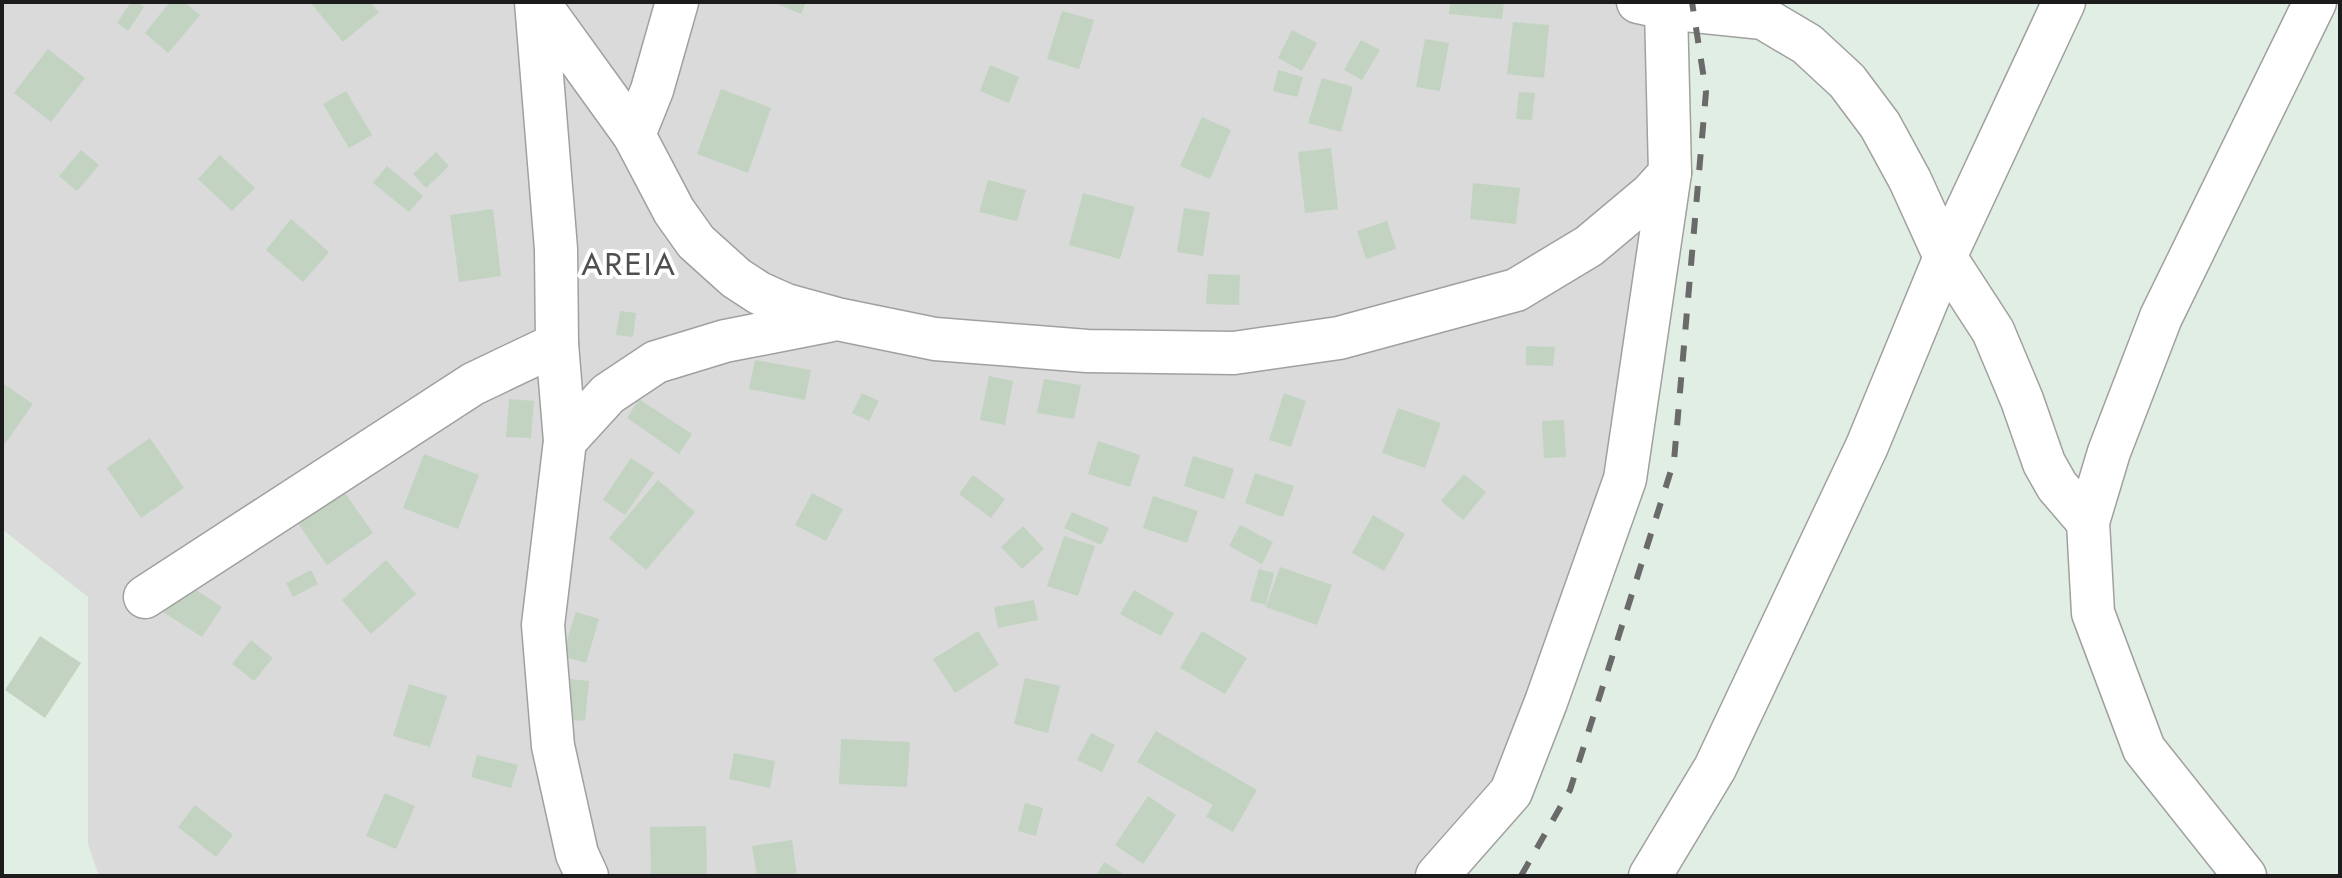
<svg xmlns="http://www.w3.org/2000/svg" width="2342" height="878" font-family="Jost,sans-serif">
  <rect width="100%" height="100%" fill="#e1eee3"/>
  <polygon fill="#d9dad9" points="2,2 1664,2 1625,479 1546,702 1437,876 99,876 88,844 88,597 2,529"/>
  <g fill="#c2d4c1">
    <polygon points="131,2 137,2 144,7 128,31 117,23"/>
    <polygon points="170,2 184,2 200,15 168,53 145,33"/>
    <polygon points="310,2 370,2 379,12 343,42"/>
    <polygon points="773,2 806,2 801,14"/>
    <polygon points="1450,2 1504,2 1502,19 1449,14"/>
    <polygon points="1062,11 1094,20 1079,69 1047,59"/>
    <polygon points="1513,22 1549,25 1544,78 1507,74"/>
    <polygon points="1292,30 1317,43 1302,71 1278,58"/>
    <polygon points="1425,39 1449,43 1440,91 1416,87"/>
    <polygon points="1361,40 1380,50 1362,80 1344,70"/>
    <polygon points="48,49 85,78 51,122 14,93"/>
    <polygon points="990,65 1019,77 1009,103 980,91"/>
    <polygon points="1278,70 1303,77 1297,97 1273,91"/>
    <polygon points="1322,78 1353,87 1341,132 1308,123"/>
    <polygon points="721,89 771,108 748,173 697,154"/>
    <polygon points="346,91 372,135 349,148 323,104"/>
    <polygon points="1519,92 1535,93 1532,120 1516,119"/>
    <polygon points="1202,117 1231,130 1210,179 1180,166"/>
    <polygon points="1331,148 1338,209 1305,213 1298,152"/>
    <polygon points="81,150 99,165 77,191 59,176"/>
    <polygon points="436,152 449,166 426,188 413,174"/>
    <polygon points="220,155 255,188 232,211 198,179"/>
    <polygon points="387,166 423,196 409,212 373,183"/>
    <polygon points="988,180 1026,190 1017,221 979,212"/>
    <polygon points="1473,183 1520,188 1516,224 1470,219"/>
    <polygon points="1083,193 1135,207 1120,259 1069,245"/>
    <polygon points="1184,208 1210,212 1203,256 1177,252"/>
    <polygon points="493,209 501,276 459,282 450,215"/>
    <polygon points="291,219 329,252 303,282 266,250"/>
    <polygon points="1387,221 1396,249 1366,259 1357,231"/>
    <polygon points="1208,274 1240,275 1239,305 1206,304"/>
    <polygon points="620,311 636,313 633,337 616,335"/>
    <polygon points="1526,346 1555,347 1553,366 1526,365"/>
    <polygon points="755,360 811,370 805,400 749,389"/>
    <polygon points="989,376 1013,381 1005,425 980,420"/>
    <polygon points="1044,379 1081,385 1074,419 1037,413"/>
    <polygon points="2,383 33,404 2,448"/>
    <polygon points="862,393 879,401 869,421 852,413"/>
    <polygon points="1284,393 1306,401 1291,447 1269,440"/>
    <polygon points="509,399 534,401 531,438 506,437"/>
    <polygon points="639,399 692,434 679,454 627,418"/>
    <polygon points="1398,408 1441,423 1425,468 1382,453"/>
    <polygon points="1564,420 1566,457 1544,458 1542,421"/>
    <polygon points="150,438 184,488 141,518 107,468"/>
    <polygon points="1098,441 1140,455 1130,487 1088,474"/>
    <polygon points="424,454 479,475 458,529 403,508"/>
    <polygon points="1193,456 1234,469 1224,499 1184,486"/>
    <polygon points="631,458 654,473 625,515 603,500"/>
    <polygon points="1255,473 1294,486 1283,517 1245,503"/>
    <polygon points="1464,474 1486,492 1463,520 1441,501"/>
    <polygon points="973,475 1005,499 991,518 959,494"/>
    <polygon points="333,476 373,533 327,565 287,508"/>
    <polygon points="658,480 695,512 646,570 609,538"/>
    <polygon points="812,493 843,509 826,541 795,525"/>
    <polygon points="1153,496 1198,511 1187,543 1143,528"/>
    <polygon points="1072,512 1109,528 1101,545 1064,528"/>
    <polygon points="1373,515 1405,534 1384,571 1352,553"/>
    <polygon points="1240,525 1273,542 1262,564 1229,546"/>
    <polygon points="1023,526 1044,549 1022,569 1001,547"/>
    <polygon points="1064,536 1095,546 1078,596 1047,586"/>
    <polygon points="386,560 416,594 371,634 342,600"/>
    <polygon points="1280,567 1332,585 1317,625 1266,607"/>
    <polygon points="1259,569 1274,573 1266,605 1250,601"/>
    <polygon points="311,570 318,584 293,597 286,583"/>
    <polygon points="184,582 222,607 202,637 163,612"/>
    <polygon points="1134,590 1174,613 1161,636 1120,614"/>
    <polygon points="1034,600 1038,620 998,628 994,607"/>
    <polygon points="576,612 599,619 586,663 562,656"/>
    <polygon points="978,631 999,665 955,693 933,659"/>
    <polygon points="1202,631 1247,658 1225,694 1180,668"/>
    <polygon points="40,636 81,663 45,718 5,690"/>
    <polygon points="251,640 273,658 254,681 232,664"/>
    <polygon points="562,678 589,681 585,721 558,719"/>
    <polygon points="1025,678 1060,686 1048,733 1014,724"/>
    <polygon points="409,684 447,696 430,747 393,736"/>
    <polygon points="1156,731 1257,790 1233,832 1206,817 1213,805 1137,762"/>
    <polygon points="1091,733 1115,745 1102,772 1077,760"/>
    <polygon points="841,739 910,742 907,787 839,784"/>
    <polygon points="734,753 775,761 770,788 729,779"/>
    <polygon points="477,755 518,765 511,788 471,777"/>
    <polygon points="385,793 415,806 396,849 366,836"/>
    <polygon points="1148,796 1176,815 1143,864 1115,845"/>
    <polygon points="1025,803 1043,808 1036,836 1018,831"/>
    <polygon points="195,805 233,835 216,857 178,827"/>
    <polygon points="706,826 707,876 651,876 650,827"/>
    <polygon points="792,840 797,876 757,876 752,846"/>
    <polygon points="1104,862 1127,876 1096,876"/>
  </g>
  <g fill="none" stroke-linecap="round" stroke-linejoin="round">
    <g stroke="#a0a0a0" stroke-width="45">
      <g id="minor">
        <polyline points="536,2 556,249 557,344 565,441 543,625 553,746 577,854 587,876"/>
        <polyline points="538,2 634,135 674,211 696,242 736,278 759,293 786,305 837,319 935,339 1087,351 1234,353 1339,338 1516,290 1589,246 1651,194 1670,173 1666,8 1638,2"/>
        <polyline points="1664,2 1666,8 1763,18 1807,44 1847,81 1880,125 1910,180 1945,257 1993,331 2022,400 2044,463 2057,486 2088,522"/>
        <polyline points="634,135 652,90 677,2"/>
        <polyline points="565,441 608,394 656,362 725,341 828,321"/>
        <polyline points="145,597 473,384 557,344"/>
        <polyline points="1437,876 1511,792 1546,702 1625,479 1670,173"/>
        <polyline points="1650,876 1715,768 1867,446 1945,257 2064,2"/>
        <polyline points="2245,876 2144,749 2093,613 2088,522 2109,452 2161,317 2315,2"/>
      </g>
    </g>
    <use href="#minor" stroke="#fff" stroke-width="42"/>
    <polyline stroke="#6a6a6a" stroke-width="6" stroke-dasharray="16 16" stroke-linecap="butt" points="1521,876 1570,790 1674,461 1706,92 1692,2"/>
  </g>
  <g text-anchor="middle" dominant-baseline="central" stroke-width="8" stroke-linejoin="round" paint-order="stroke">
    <g font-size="32" letter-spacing="2" fill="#4f4f4f" stroke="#fff">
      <text x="629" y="264">AREIA</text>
    </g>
  </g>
  <rect width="2342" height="878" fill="none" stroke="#1c1c1c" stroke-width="8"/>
</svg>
